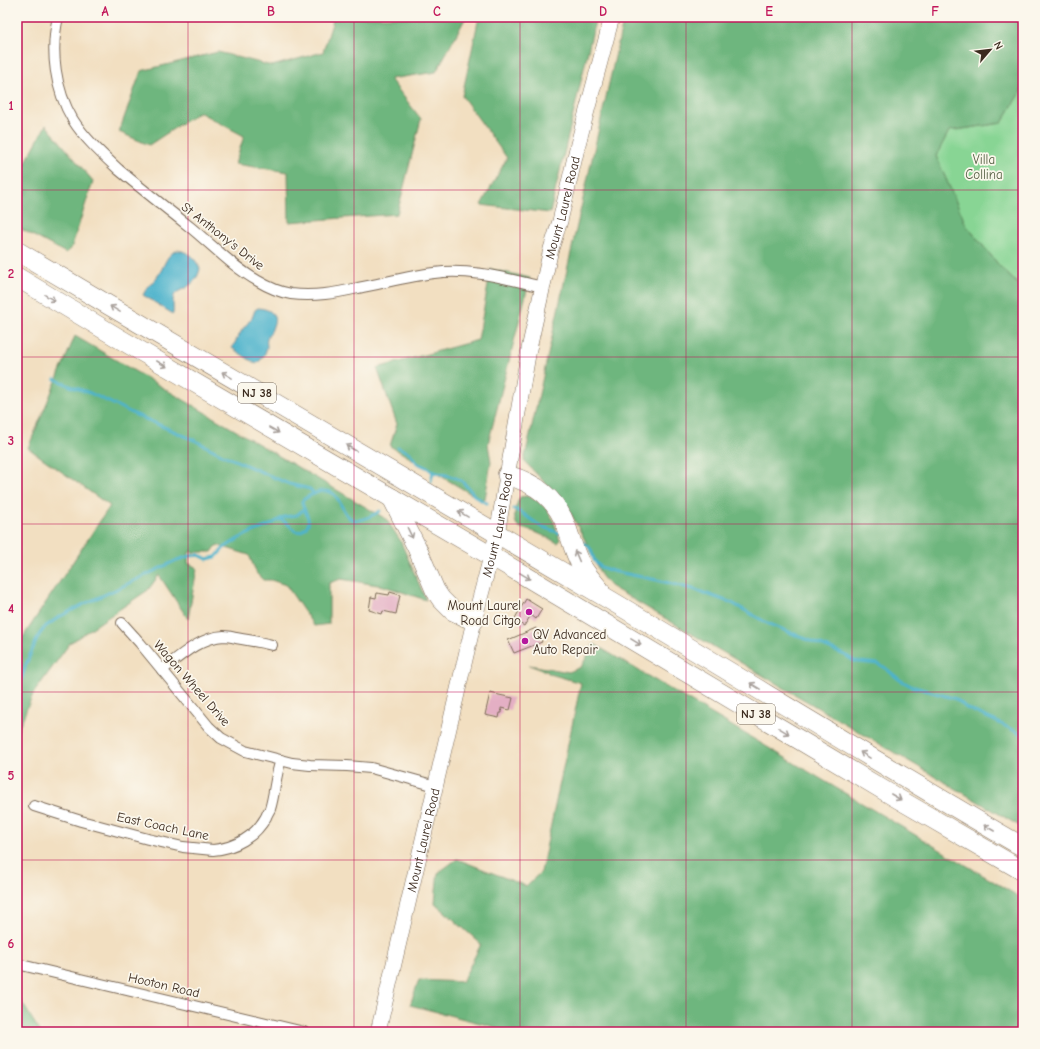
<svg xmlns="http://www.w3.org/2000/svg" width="1040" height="1049" font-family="'Comic Neue',sans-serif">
  <rect width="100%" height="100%" fill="#fbf7ec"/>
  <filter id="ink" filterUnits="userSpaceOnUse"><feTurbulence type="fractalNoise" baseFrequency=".025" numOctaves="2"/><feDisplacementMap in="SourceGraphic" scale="8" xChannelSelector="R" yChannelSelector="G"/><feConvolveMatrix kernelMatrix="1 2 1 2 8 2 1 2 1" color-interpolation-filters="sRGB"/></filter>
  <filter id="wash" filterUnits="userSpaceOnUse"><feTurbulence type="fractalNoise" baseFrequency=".012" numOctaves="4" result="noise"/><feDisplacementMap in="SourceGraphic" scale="16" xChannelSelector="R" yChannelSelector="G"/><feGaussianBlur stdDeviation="0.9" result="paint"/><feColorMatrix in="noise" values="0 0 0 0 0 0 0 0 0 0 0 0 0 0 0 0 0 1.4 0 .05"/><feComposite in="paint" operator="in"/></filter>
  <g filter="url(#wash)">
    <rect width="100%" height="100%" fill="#f2dfc1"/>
    <polygon fill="#88d594" stroke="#628059" points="1023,87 1023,289 1002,269 966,225 936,156 949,131 1002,123"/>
    <g fill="#6eb67e" stroke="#54704e">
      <polygon points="334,17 466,17 436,72 390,79 421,119 397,214 289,222 288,172 235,164 244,136 199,112 149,145 119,132 141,71 218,52 272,66 323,52"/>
      <polygon points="479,17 596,17 550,213 481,205 507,158 462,96"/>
      <polygon points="624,17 1023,17 1023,87 1002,123 949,131 936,156 966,225 1002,269 1023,289 1023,828 610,586 601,575 587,544 569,510 549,487 524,461"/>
      <polygon points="46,125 93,181 71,249 66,253 17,227 17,178"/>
      <polygon points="491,269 530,278 488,444 491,462 485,499 478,498 390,446 397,424 377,368 478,340"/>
      <polygon points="75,336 386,519 400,540 426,600 384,586 341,579 329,583 329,624 314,626 286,585 271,580 263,580 257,574 249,555 217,545 212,552 189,552 188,563 197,568 188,619 159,575 148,590 70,643 33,694 17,732 17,646 110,506 28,448"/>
      <path d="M527,496C550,505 553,519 560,540L558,543C548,538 539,533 529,530C525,529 519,528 517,525C512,517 516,505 520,497Z"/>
      <polygon points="594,644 1023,899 1023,1032 504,1032 499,1028 410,1005 419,980 462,982 481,944 435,903 437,880 438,873 457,859 526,886 541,872 581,683 550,674 546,671 529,665 569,672 581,667"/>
      <polygon points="17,994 40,1032 17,1032"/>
    </g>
    <g fill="#4db3cc" stroke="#446e75">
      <path d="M178,250C189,252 196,259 200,269C198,277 194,283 187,287C183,290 176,291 174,296C172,301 174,308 173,314L143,295C146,288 152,283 157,277C165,267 165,254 178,250Z"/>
      <path d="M258,308C270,309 278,314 273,326C272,331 269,334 267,338C266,341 267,344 267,347C266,353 261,361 256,364L232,348L242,330L252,318L255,310Z"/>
    </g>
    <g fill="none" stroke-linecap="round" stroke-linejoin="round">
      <g stroke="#4db3cc" stroke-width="3">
        <polyline points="55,379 70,386 90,393 134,414 194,440 223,455 289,484 310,489 314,494"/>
        <polyline points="398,447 410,453 417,463 428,468 433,472 446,475 456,478 463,482 474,495 481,500 487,503"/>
        <polyline points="431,481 433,472"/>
        <polyline points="514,509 522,513 540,526 560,533"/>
        <path d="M280,519L287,523L295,531C299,532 301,532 304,529C315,520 302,511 302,501C306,497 313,494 318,492C352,483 331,542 380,511"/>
        <polyline points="578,540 588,546 591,550 594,560 597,564 601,567 612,571 657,580 693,589 732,603 767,623 845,655 854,661 859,662 878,664 884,667 900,680 911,686 956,699 961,703 966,708 995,721 1023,735"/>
        <polyline points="17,696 26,664 39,635 45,627 59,617 84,604 117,589 177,560 190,556 199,555 207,559 216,557 224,548 238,539 250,533 268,526 284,517 297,515 304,509"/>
        <polyline points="17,1030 18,1032"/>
      </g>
    </g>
    <g id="blocks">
      <g fill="#e4afc4">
        <polygon points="390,592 400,595 396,614 383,611 382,614 369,610 371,597 376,598 377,593 389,595"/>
        <polygon points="526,599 542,609 536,619 531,615 524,626 514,620"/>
        <polygon points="536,628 542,642 514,653 508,640"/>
        <polygon points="490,693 513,698 510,710 501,708 501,710 502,711 502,713 500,713 499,718 485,715"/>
      </g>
    </g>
  </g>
  <g filter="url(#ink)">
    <use href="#blocks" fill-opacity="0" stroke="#7b6957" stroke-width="1"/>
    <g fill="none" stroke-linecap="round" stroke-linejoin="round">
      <g stroke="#7b6957" stroke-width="12">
        <g id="street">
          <path d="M58,17C50,51 55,90 73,120C85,139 103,155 119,170C142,189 166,208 190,227C212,245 233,267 258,281C268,287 279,292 291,294C314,297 336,293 358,288C384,283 409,276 434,273C471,268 507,279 543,287"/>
          <polyline points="122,623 140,643 209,727 221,738 245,751 292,763 310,765 347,766 371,768 436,786"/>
          <path d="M162,670C179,657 200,637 224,636C228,636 232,637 236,638C248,640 260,642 272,645"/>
          <path d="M34,806L81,821L148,839L183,847L213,850C235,848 255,837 266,817C267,814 269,811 270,809C275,793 275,776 281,760"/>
          <polyline points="17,964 304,1032"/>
        </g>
      </g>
      <g stroke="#7b6957" stroke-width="16">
        <g id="secondary">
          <path id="s1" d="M378,1032L474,621L497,534L529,349L551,249L560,221L578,144L612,17"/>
        </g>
      </g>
      <g stroke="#7b6957" stroke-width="20">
        <g id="highway">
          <path d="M17,251C214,368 412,483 610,600C748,682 884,767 1023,847"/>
          <polyline points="17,277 120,339 527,577 895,797 1023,871"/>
          <path d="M507,475C536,483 556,498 567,528C571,539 574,552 580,563C585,573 593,581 600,590"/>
          <polyline points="392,498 417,548 435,590 441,599 453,611 474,621"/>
        </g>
      </g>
      <use href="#street" stroke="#fff" stroke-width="10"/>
      <use href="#secondary" stroke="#fff" stroke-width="15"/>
      <use href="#highway" stroke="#fff" stroke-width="19"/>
    </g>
    <defs><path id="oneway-shaft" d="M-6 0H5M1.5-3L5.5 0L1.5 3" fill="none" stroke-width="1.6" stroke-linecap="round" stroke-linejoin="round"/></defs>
    <g stroke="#a79f9a">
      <use href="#oneway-shaft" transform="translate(50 298) rotate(31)"/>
      <use href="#oneway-shaft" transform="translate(115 309) rotate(-149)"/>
      <use href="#oneway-shaft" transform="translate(162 364) rotate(30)"/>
      <use href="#oneway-shaft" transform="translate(227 375) rotate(-149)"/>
      <use href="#oneway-shaft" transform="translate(274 430) rotate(30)"/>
      <use href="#oneway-shaft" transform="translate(351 448) rotate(-150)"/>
      <use href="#oneway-shaft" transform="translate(463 514) rotate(-149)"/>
      <use href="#oneway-shaft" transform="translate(410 533) rotate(64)"/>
      <use href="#oneway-shaft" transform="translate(577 556) rotate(-113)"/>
      <use href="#oneway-shaft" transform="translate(525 576) rotate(31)"/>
      <use href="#oneway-shaft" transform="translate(636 642) rotate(31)"/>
      <use href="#oneway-shaft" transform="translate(755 686) rotate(-149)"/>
      <use href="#oneway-shaft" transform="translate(784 731) rotate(31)"/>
      <use href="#oneway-shaft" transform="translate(865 755) rotate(-148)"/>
      <use href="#oneway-shaft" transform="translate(896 797) rotate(30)"/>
      <use href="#oneway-shaft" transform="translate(989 828) rotate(-150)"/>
    </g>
  </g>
  <path fill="none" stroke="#c2185b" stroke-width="1" stroke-opacity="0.55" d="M188,17V1032M354,17V1032M520,17V1032M686,17V1032M852,17V1032M17,190H1023M17,357H1023M17,524H1023M17,692H1023M17,860H1023"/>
  <g fill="#b5179e" stroke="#fbf7ec" stroke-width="1.5">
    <circle cx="529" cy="612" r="4"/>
    <circle cx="525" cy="641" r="4"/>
  </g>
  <g text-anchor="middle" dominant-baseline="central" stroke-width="3.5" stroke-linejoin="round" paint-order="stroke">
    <g fill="#fbf7ec" stroke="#75685c" stroke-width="1">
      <rect x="238" y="383" width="38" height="20" rx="3"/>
      <rect x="737" y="704" width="38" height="20" rx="3"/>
    </g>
    <g font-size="12" font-weight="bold" fill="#3b2a1e">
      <text x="257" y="393">NJ 38</text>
      <text x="756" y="714">NJ 38</text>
    </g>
    <g font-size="13" fill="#525d41" stroke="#fbf7ec">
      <text x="984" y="159">Villa<tspan x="984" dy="15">Collina</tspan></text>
    </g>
    <g font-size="13" fill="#3b2a1e" stroke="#fbf7ec">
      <text stroke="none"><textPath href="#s1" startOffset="845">Mount Laurel Road</textPath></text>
      <text transform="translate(223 236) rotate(38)">St Anthony's Drive</text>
      <text stroke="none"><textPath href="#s1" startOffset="521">Mount Laurel Road</textPath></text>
      <text transform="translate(192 683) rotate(49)">Wagon Wheel Drive</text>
      <text transform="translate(163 826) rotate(12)">East Coach Lane</text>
      <text stroke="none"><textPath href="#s1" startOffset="197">Mount Laurel Road</textPath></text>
      <text transform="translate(164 985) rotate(13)">Hooton Road</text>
    </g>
    <g font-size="13" fill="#3b2a1e" stroke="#fbf7ec" text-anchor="end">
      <text x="521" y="605">Mount Laurel<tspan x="521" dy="15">Road Citgo</tspan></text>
      <text x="533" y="634" text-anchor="start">QV Advanced<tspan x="533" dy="15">Auto Repair</tspan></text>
    </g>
  </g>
  <rect width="1040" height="1049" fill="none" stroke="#fbf7ec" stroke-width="44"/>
  <g transform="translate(990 50) rotate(62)" stroke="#fbf7ec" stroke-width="3" paint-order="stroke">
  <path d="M0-3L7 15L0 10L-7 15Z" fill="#3b2a1e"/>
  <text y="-6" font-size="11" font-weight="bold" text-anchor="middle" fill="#3b2a1e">N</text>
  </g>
  <rect x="22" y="22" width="996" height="1005" fill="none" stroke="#c2185b" stroke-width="1.5"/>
  <g font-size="13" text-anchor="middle" font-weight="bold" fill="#c2185b">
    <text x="105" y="16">A</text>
    <text x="271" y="16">B</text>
    <text x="437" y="16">C</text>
    <text x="603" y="16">D</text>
    <text x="769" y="16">E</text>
    <text x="935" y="16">F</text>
    <text x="11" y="110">1</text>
    <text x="11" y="278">2</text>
    <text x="11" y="445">3</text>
    <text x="11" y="613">4</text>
    <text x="11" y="780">5</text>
    <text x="11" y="948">6</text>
  </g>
</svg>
